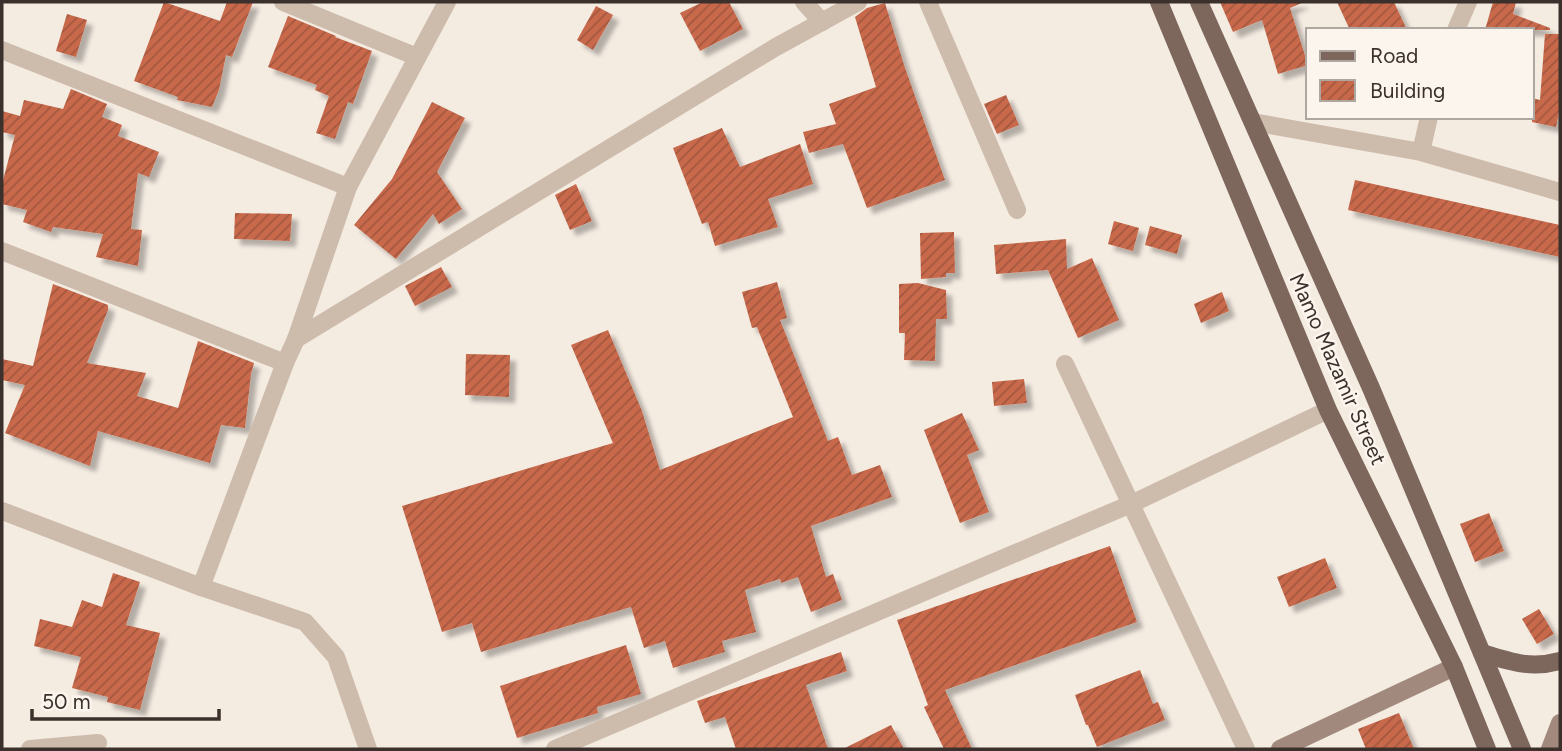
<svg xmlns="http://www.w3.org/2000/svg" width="1562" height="751" font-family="Figtree,sans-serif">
  <defs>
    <pattern id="building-hatch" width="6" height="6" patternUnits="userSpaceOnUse" patternTransform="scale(1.75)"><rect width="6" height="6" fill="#c8694b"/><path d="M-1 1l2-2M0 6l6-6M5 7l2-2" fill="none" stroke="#a4573f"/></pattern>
    <filter id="shadow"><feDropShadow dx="6" dy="6" stdDeviation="2" flood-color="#0004"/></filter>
  </defs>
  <rect width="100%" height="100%" fill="#f4ebe1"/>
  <g fill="url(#building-hatch)" filter="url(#shadow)">
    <polygon points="164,2 220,21 227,2 253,2 232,57 226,55 219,90 212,107 177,100 178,97 134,81"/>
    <polygon points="703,2 729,2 743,29 700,51 680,13"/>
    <polygon points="1220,2 1304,2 1290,8 1308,65 1278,74 1262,20 1233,32"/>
    <polygon points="1337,2 1394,2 1407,30 1350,30"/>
    <polygon points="1493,2 1516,2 1513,14 1550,28 1550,30 1485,30"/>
    <polygon points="885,3 905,68 945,180 867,208 843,144 809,153 803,132 836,124 829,104 876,87 855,17 867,8"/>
    <polygon points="596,6 613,15 593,50 577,40"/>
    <polygon points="67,14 87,20 76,57 56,51"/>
    <polygon points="288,16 336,36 335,37 372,51 353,104 348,102 335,139 316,133 329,96 315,90 317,85 268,67"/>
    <polygon points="1545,34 1560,34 1560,107 1556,127 1532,122 1532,98 1540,100"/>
    <polygon points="71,89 107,104 102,117 122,125 118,136 159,152 149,177 138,173 131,229 142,230 138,266 96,257 103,234 53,227 51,232 23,222 27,210 2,204 2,184 15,135 2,132 2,111 20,116 24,100 63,109"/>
    <polygon points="1006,95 1019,125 997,134 984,104"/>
    <polygon points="432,102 465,118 437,172 462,209 439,224 433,214 396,259 354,225 392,179"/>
    <polygon points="722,128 740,167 800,144 813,184 768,199 778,227 715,246 708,222 702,224 673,148"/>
    <polygon points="1355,180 1560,225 1560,257 1348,210"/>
    <polygon points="576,184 592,221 570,230 555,195"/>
    <polygon points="235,213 292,214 290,241 234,239"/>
    <polygon points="1114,221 1139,228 1133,251 1108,244"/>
    <polygon points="1150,226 1182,235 1177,254 1145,245"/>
    <polygon points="954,232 955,273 946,273 946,277 921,279 920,233"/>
    <polygon points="1066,239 1067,269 1092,258 1119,320 1078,338 1048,270 996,274 994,245"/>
    <polygon points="441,267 452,287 415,306 405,286"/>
    <polygon points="777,282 787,318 780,320 828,441 838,437 852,475 880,465 892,497 811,526 826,577 833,574 842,600 811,612 798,577 781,583 780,579 745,590 756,632 722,641 725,652 673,668 665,641 644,648 631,607 481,652 472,623 442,632 402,506 613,443 571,345 608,330 642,411 660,470 793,417 757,327 752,328 742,292"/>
    <polygon points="918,283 946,290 947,319 936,319 935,361 904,360 905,333 899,333 899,284"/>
    <polygon points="53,284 108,305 108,310 87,363 146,373 137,396 178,408 198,341 254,363 251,374 245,428 221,425 210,463 98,431 90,466 5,433 25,385 2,380 2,359 33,366"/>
    <polygon points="1222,292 1229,311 1201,323 1194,304"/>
    <polygon points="466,354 510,355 509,397 465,395"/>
    <polygon points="1024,379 1027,403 994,406 992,382"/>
    <polygon points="962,413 979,450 967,455 989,512 960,523 924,430"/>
    <polygon points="1489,513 1504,551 1475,562 1460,524"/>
    <polygon points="1110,546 1137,622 945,690 972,749 944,749 924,707 928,705 897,620"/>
    <polygon points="1325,558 1337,588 1289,607 1277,577"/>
    <polygon points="113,573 140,582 126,625 160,633 140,710 107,702 108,697 72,688 81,657 34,646 40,619 72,627 82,600 102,607"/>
    <polygon points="1539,609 1554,634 1537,644 1522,619"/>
    <polygon points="626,645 641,694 597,707 598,713 517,738 500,686"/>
    <polygon points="841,652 847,671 806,685 828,749 736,749 725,717 705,723 697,701"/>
    <polygon points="1140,670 1153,704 1158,702 1165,720 1097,747 1088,725 1086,725 1075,695"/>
    <polygon points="1399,713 1414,749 1366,749 1358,729"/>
    <polygon points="891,725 904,749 843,749"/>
  </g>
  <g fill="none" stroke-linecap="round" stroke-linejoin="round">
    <g stroke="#cdbbac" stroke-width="18">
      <polyline points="283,2 417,57"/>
      <polyline points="804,2 822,22"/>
      <polyline points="928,2 1017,210"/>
      <polyline points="1456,30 1468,2"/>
      <polyline points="2,50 348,187"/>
      <polyline points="1253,122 1421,152 1560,192"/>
      <polyline points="1421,152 1429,117"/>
      <polyline points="2,251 285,363"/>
      <polyline points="296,339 776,47 858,2"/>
      <polyline points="1065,364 1246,749"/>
      <polyline points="2,511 201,587 305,622 336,657 368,749"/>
      <polyline points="201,587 285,363 296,339 348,187 447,2"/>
      <polyline points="30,749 98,743"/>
      <polyline points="555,749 1131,504 1328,410"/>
    </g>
    <g stroke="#a18a7d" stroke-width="18">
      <polyline points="1280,749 1454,667"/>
      <polyline points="1550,749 1560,723"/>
    </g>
    <g stroke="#7d675c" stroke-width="18">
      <polyline points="1159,2 1328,410 1454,667 1487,749"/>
      <polyline points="1199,2 1371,388 1522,749"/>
      <path d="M1482,653C1511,662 1531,669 1560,661"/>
    </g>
  </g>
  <g text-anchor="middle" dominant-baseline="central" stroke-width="5" stroke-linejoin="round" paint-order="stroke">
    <g font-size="21" fill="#3b302b" stroke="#fbf5ee">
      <text transform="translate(1338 369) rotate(66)">Mamo Mazamir Street</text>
    </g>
  </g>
  <rect width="1562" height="751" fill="none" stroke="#3b302b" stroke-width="7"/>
  <rect x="1306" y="28" width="228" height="91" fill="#fbf5ee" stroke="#aea6a0" stroke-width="2"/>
  <rect x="1320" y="51" width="35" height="10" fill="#7d675c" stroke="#aea6a0" stroke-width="2"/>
  <text x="1370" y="63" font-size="21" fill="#3b302b">Road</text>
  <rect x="1320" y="80" width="35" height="21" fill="url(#building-hatch)" stroke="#aea6a0" stroke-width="2"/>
  <text x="1370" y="98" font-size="21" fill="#3b302b">Building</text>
  <path d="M32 709v10h187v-10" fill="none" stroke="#3b302b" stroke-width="3.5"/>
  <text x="42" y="709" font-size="21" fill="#3b302b" stroke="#fbf5ee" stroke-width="5" paint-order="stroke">50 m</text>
</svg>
